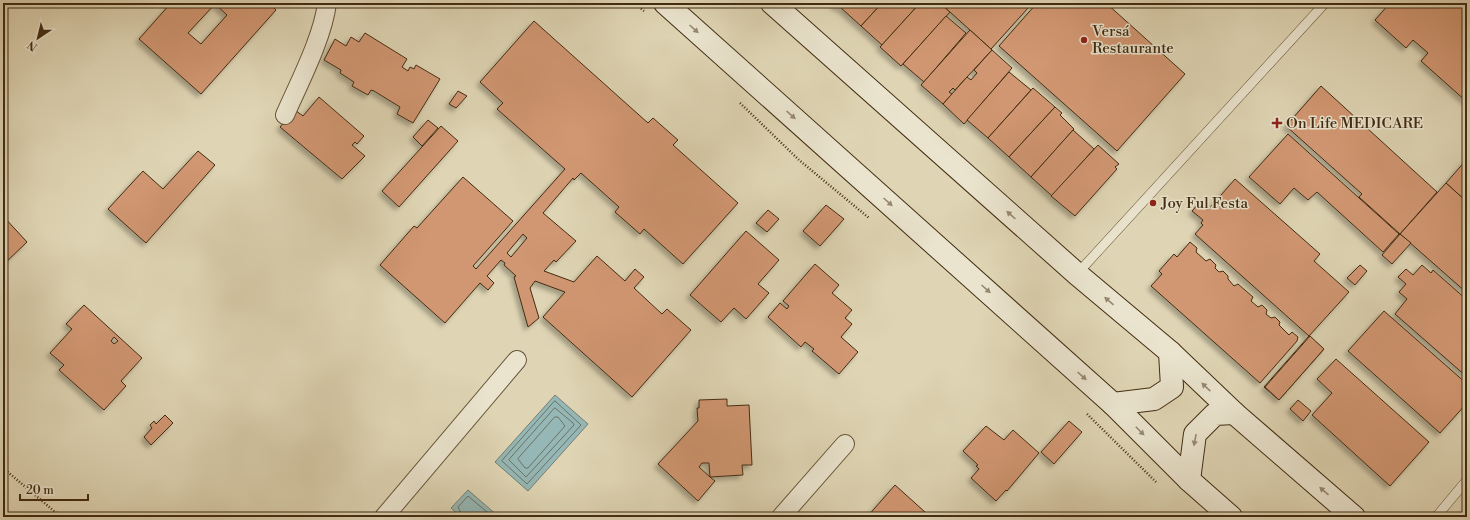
<svg xmlns="http://www.w3.org/2000/svg" width="1470" height="520" font-family="'Libre Bodoni',serif">
  <defs>
    <filter id="shadow"><feDropShadow dx="-3.5" dy="3.5" stdDeviation="2" flood-color="#0004"/></filter>
  </defs>
  <rect width="100%" height="100%" fill="#dfd5b4"/>
  <filter id="stains"><feTurbulence type="fractalNoise" baseFrequency=".005" numOctaves="4"/><feColorMatrix values="0 0 0 0 .2 0 0 0 0 .09 0 0 0 0 .02 0 0 0 .5 -.17"/></filter>
  <radialGradient id="worn" r=".72"><stop offset=".6" stop-color="#630" stop-opacity="0"/><stop offset="1" stop-color="#630" stop-opacity=".3"/></radialGradient>
  <g fill="#95b7b5" stroke="#747f74">
    <polygon points="555,395 588,424 528,491 495,462"/>
    <polygon points="468,490 499,517 461,517 451,508"/>
  </g>
  <g fill="none" stroke-linecap="round" stroke-linejoin="round">
    <g stroke="#6c7264" stroke-width="1">
      <polygon points="555,401 581,425 527,484 502,461"/>
      <polygon points="555,408 573,423 574,425 526,477 509,460"/>
      <polygon points="555,417 558,417 565,426 528,468 525,468 518,459"/>
      <polyline points="463,517 458,507 468,496 493,517"/>
    </g>
  </g>
  <g fill="#d19772" stroke="#422c12" fill-rule="evenodd" filter="url(#shadow)">
    <path d="M171,3H269L276,10L201,94L139,39ZM215,4L227,15L201,44L188,33Z"/>
    <polygon points="832,3 843,3 838,8"/>
    <polygon points="843,3 882,3 861,26 840,7"/>
    <polygon points="882,3 920,3 882,45 861,26"/>
    <polygon points="920,3 940,3 950,12 901,66 880,47"/>
    <polygon points="940,3 1024,3 1029,7 991,49"/>
    <polygon points="1037,3 1106,3 1185,74 1117,151 999,46"/>
    <polygon points="1390,3 1467,3 1467,102 1421,61 1428,53 1413,40 1406,48 1375,20"/>
    <polygon points="946,16 966,33 924,82 903,64"/>
    <path d="M534,21L648,123L653,118L678,140L673,145L738,203L683,264L644,229L640,234L615,212L619,207L581,173L574,180L573,178L543,213L576,241L556,262L554,260L544,271L574,282L597,256L625,281L635,269L644,277L634,288L662,314L667,309L691,330L632,397L543,317L565,292L535,281L530,288L539,318L528,327L514,277L516,276L504,265L505,263L501,260L487,276L494,283L488,290L480,283L445,323L380,265L414,226L417,228L463,177L513,221L473,266L476,269L565,169L497,109L503,103L480,82ZM523,234L527,238L511,257L507,253Z"/>
    <polygon points="970,30 992,50 955,90 953,88 949,92 952,94 943,104 921,85"/>
    <polygon points="365,33 407,59 402,67 408,71 410,67 414,69 416,65 440,79 413,123 397,114 400,107 374,91 371,90 368,95 352,86 354,82 340,73 341,70 324,60 335,39 346,46 351,37 359,42"/>
    <polygon points="992,50 1012,68 964,124 943,104 967,77 971,80 977,73 974,70"/>
    <polygon points="1009,72 1031,90 988,138 967,120"/>
    <polygon points="1321,86 1437,192 1400,234 1359,197 1362,194 1286,126"/>
    <polygon points="1033,88 1055,107 1009,157 988,138"/>
    <polygon points="458,91 467,96 456,108 449,104"/>
    <polygon points="319,97 364,136 357,144 355,142 352,145 365,156 342,179 280,127 295,110 303,116"/>
    <polygon points="1055,107 1062,113 1060,115 1074,129 1031,177 1009,157"/>
    <polygon points="428,120 438,128 422,146 413,137"/>
    <polygon points="441,126 458,141 399,207 382,191"/>
    <polygon points="1073,130 1094,149 1052,196 1031,177"/>
    <polygon points="1288,134 1399,234 1383,252 1317,192 1308,200 1294,188 1280,204 1249,177"/>
    <polygon points="1098,145 1119,164 1115,167 1117,169 1075,216 1051,196"/>
    <polygon points="198,151 215,165 146,243 108,209 143,171 163,189"/>
    <polygon points="1467,159 1467,202 1446,183"/>
    <polygon points="1235,179 1320,254 1314,261 1349,292 1309,336 1195,234 1203,225 1201,223 1203,220 1192,211 1199,203 1208,210"/>
    <polygon points="1446,183 1467,202 1467,293 1400,234"/>
    <polygon points="826,205 844,219 820,246 803,231"/>
    <polygon points="768,210 779,219 767,232 756,223"/>
    <polygon points="3,216 27,242 3,265"/>
    <polygon points="746,231 779,260 758,284 769,293 746,319 734,308 721,322 690,295"/>
    <polygon points="1400,234 1411,243 1392,264 1382,255"/>
    <polygon points="1190,242 1197,248 1196,252 1206,261 1210,259 1216,265 1215,268 1219,272 1223,271 1228,276 1228,279 1234,286 1238,284 1253,297 1251,301 1258,307 1262,305 1267,310 1266,314 1271,318 1275,317 1280,322 1279,325 1289,335 1292,332 1298,337 1297,341 1260,383 1151,286 1162,274 1159,271 1174,254 1177,257"/>
    <polygon points="815,264 839,285 832,293 852,310 845,318 852,324 841,337 858,352 839,374 812,351 814,349 805,342 801,347 768,317 780,303 787,309 789,306 783,301"/>
    <polygon points="1360,265 1367,271 1355,285 1347,278"/>
    <polygon points="1422,265 1431,273 1433,270 1467,300 1467,377 1395,314 1407,299 1399,292 1406,284 1398,277 1406,269 1413,275"/>
    <path d="M84,305L142,358L121,381L126,386L104,410L59,370L64,365L50,353L72,329L66,324ZM114,337L118,341L114,344L111,341Z"/>
    <polygon points="1384,311 1467,384 1467,403 1440,433 1348,351"/>
    <polygon points="1309,336 1324,349 1279,400 1264,387"/>
    <polygon points="1310,336 1324,349 1279,400 1265,387"/>
    <polygon points="1336,359 1429,442 1390,486 1312,415 1332,393 1317,379"/>
    <path d="M727,399V406L749,405L752,465H742L743,475L710,477L715,481L698,501L658,464L698,421L697,408H699V400ZM702,463H709L710,477L699,467Z"/>
    <polygon points="1298,400 1311,411 1303,421 1290,409"/>
    <polygon points="165,415 173,423 151,445 144,437 152,428 150,425 154,421 156,424"/>
    <polygon points="1069,421 1082,432 1054,464 1041,452"/>
    <polygon points="986,426 1004,440 1013,430 1039,453 1007,491 1006,490 996,501 971,478 979,469 976,466 978,465 963,451"/>
    <polygon points="895,485 925,512 920,517 867,517"/>
  </g>
  <g fill="none" stroke-linecap="round" stroke-linejoin="round">
    <g stroke="#69563a" stroke-width="10">
      <g id="lane">
        <polyline points="1077,274 1325,3"/>
        <polyline points="1436,517 1467,480"/>
      </g>
    </g>
    <g stroke="#69563a" stroke-width="20">
      <g id="street">
        <path d="M285,115C299,83 323,37 327,3"/>
        <polyline points="384,517 517,360"/>
        <polyline points="781,517 845,444"/>
      </g>
    </g>
    <g stroke="#422c12" stroke-width="24">
      <g id="secondary">
        <polyline points="665,3 1113,404 1189,480 1231,517"/>
        <polyline points="772,3 1077,274 1170,352 1234,413 1354,517"/>
        <polyline points="1113,404 1154,399 1172,387 1170,352"/>
        <polyline points="1189,480 1195,434 1215,414 1234,413"/>
      </g>
    </g>
    <g stroke="#422c12" stroke-width="2.5" stroke-dasharray="1 2" stroke-linecap="butt">
      <polyline points="634,3 644,11"/>
      <polyline points="740,103 799,160 869,218"/>
      <polyline points="1087,414 1156,482"/>
      <polyline points="3,468 61,517"/>
    </g>
    <use href="#lane" stroke="#eae4ce" stroke-width="9"/>
    <use href="#street" stroke="#eae4ce" stroke-width="18"/>
    <use href="#secondary" stroke="#eae4ce" stroke-width="22"/>
  </g>
  <defs><path id="oneway-solid" d="M-6-.8H1V-3.2L6.5 0L1 3.2V.8H-6Z"/></defs>
  <g fill="#968870">
    <use href="#oneway-solid" transform="translate(694 29) rotate(42)"/>
    <use href="#oneway-solid" transform="translate(791 115) rotate(42)"/>
    <use href="#oneway-solid" transform="translate(888 202) rotate(42)"/>
    <use href="#oneway-solid" transform="translate(1011 215) rotate(-138)"/>
    <use href="#oneway-solid" transform="translate(986 289) rotate(42)"/>
    <use href="#oneway-solid" transform="translate(1109 301) rotate(-140)"/>
    <use href="#oneway-solid" transform="translate(1082 376) rotate(42)"/>
    <use href="#oneway-solid" transform="translate(1206 387) rotate(-137)"/>
    <use href="#oneway-solid" transform="translate(1140 431) rotate(45)"/>
    <use href="#oneway-solid" transform="translate(1195 440) rotate(101)"/>
    <use href="#oneway-solid" transform="translate(1324 491) rotate(-139)"/>
  </g>
  <g fill="#8f2418" stroke="#eae4ce" stroke-width="1.5">
    <circle cx="1084" cy="40" r="4"/>
    <path d="M1275 117h4v4h4v4h-4v4h-4v-4h-4v-4h4z"/>
    <circle cx="1153" cy="203" r="4"/>
  </g>
  <g text-anchor="middle" dominant-baseline="central" stroke-width="3" stroke-linejoin="round" paint-order="stroke">
    <g font-size="15" fill="#422c12" stroke="#eae4ce" text-anchor="start">
      <text x="1092" y="31">Versá<tspan x="1092" dy="17">Restaurante</tspan></text>
      <text x="1286" y="123">On Life MEDICARE</text>
      <text x="1161" y="203">Joy Ful Festa</text>
    </g>
  </g>
  <rect width="1470" height="520" fill="none" stroke="#dfd5b4" stroke-width="16"/>
  <rect x="4" y="4" width="1462" height="512" fill="none" stroke="#422c12" stroke-width="2"/>
  <rect x="8" y="8" width="1454" height="504" fill="none" stroke="#422c12"/>
  <g transform="translate(38 38) rotate(215)" stroke="#eae4ce" stroke-width="3" paint-order="stroke">
  <path d="M0-3L7 15L0 10L-7 15Z" fill="#422c12"/>
  <text y="-6" font-size="11" font-weight="bold" text-anchor="middle" fill="#422c12">N</text>
  </g>
  <path d="M20 494v6h68v-6" fill="none" stroke="#422c12" stroke-width="2"/>
  <text x="26" y="494" font-size="12" fill="#422c12" stroke="#eae4ce" stroke-width="3" paint-order="stroke">20 m</text>
  <rect width="100%" height="100%" filter="url(#stains)"/>
  <rect width="100%" height="100%" fill="url(#worn)"/>
</svg>
